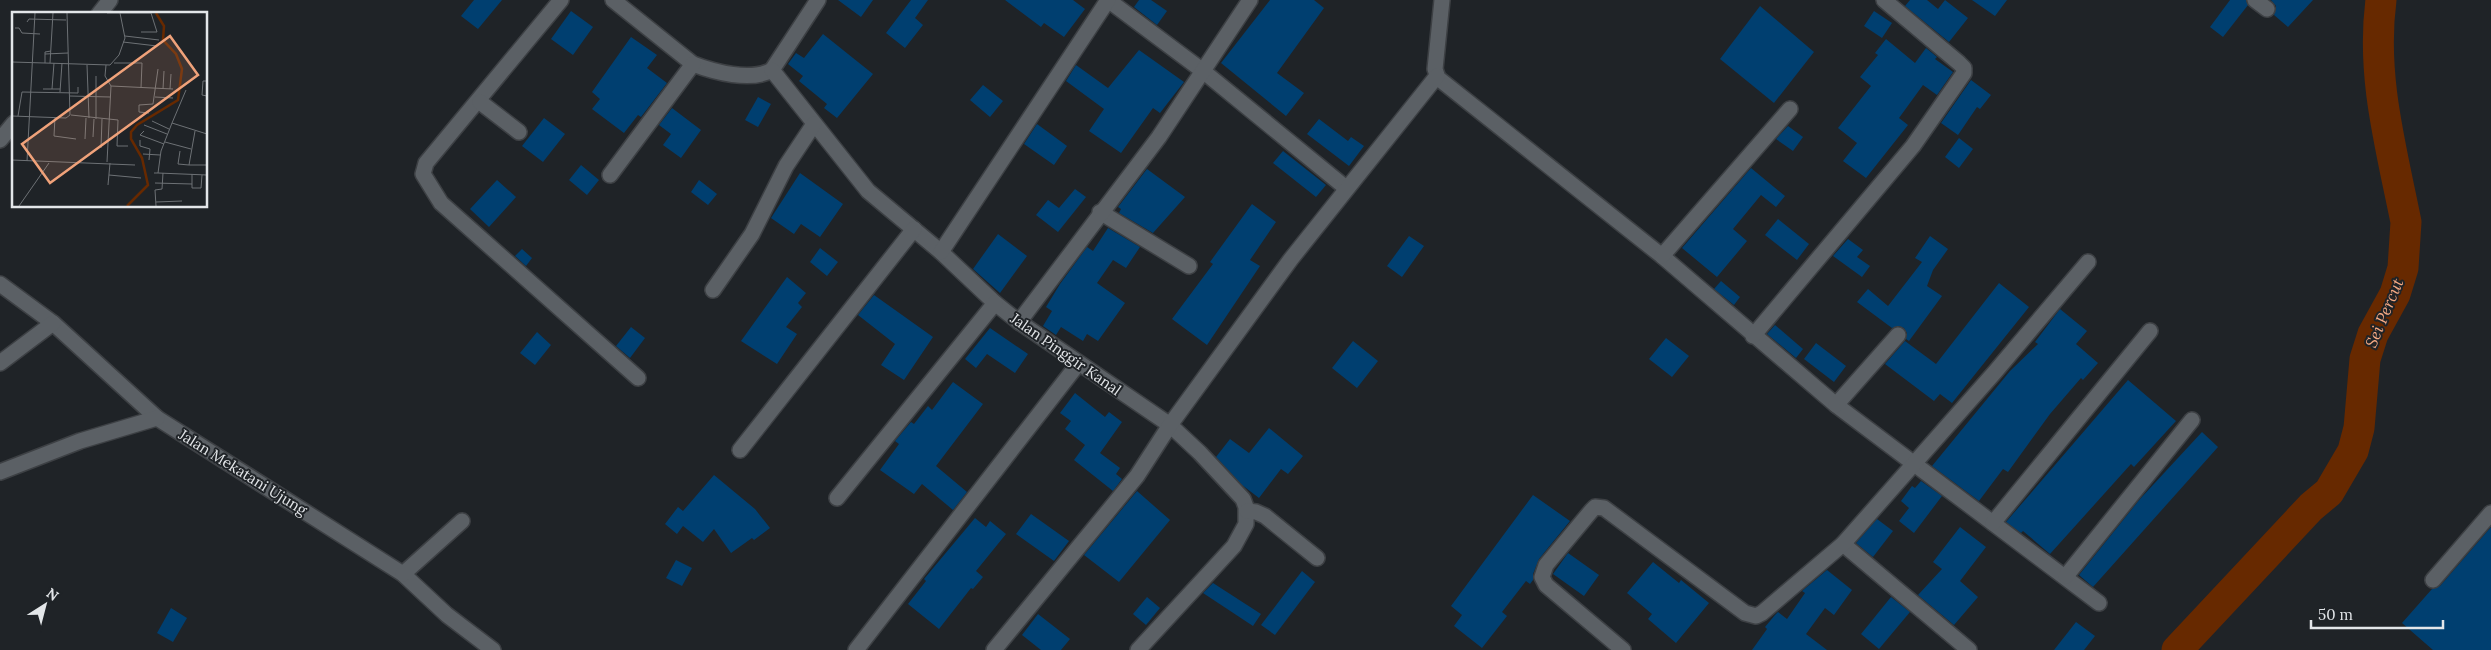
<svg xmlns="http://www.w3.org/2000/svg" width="2491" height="650" font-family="Lora,serif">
  <rect width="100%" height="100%" fill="#1f2327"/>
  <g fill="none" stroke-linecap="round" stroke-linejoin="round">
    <path stroke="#672900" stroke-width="31" d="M2177,650L2311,507L2329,492L2353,451L2359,428L2365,359L2373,334L2395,294L2403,268L2406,222C2391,147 2371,76 2381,0"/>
  </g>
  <g fill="#003f70">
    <polygon points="474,0 502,0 478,29 461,16"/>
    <polygon points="838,0 873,0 861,17"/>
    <polygon points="911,0 928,0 915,18 923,25 905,48 886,33"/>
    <polygon points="1005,0 1073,0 1085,9 1064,37 1044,23 1041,27"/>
    <polygon points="1139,0 1151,0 1167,11 1157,25 1134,7"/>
    <polygon points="1270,0 1314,0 1324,8 1277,73 1304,93 1286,116 1221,63"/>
    <polygon points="1910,0 1927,0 1938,9 1945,0 1968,18 1949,42 1905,6"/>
    <polygon points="1972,0 2007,0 1995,16"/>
    <polygon points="2230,0 2246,0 2248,5 2223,37 2210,27"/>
    <polygon points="2271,0 2313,0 2288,27 2274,15 2276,6"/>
    <polygon points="1760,6 1814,52 1774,103 1720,59"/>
    <polygon points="571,11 593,27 573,55 551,39"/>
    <polygon points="1874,11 1892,23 1882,38 1864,26"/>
    <polygon points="823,34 873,74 837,118 824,108 827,104 799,81 803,76 788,64 796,53 804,58"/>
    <polygon points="631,37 657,55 647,68 667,83 641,117 638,115 624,133 592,109 600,99 592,92"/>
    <polygon points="1886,39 1915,63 1926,48 1937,57 1935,59 1953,72 1937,95 1923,85 1899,118 1908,125 1866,178 1843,161 1857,143 1838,128 1871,86 1860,77 1878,55 1875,53"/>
    <polygon points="1139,50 1184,82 1160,113 1153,108 1121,153 1089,131 1104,109 1066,81 1076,65 1108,88"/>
    <polygon points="1971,80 1991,95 1980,109 1977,107 1958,135 1941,123"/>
    <polygon points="983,85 1003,101 990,117 970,100"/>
    <polygon points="758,97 771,104 758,127 745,120"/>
    <polygon points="672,108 701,130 681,158 663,145 671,134 659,125"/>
    <polygon points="544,118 565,134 543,162 522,146"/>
    <polygon points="1319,119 1348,141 1351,137 1364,146 1349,166 1307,134"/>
    <polygon points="1037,124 1067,146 1054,165 1024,144"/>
    <polygon points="1788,126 1803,137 1793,151 1776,139"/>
    <polygon points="1959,138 1973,149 1959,168 1945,157"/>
    <polygon points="1283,151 1326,185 1316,197 1273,163"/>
    <polygon points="581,165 599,180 587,195 569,180"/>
    <polygon points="1751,168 1785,196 1776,207 1761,195 1733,229 1747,241 1717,277 1682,248"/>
    <polygon points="1147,169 1185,197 1153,233 1119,213 1121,209 1118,207"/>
    <polygon points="800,173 843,204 820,237 801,224 794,234 771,218"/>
    <polygon points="497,180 516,197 489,227 470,209"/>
    <polygon points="699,180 717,194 708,205 691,192"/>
    <polygon points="1075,189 1086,197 1058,232 1036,215 1048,200 1059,208"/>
    <polygon points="1252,204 1276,222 1250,260 1260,266 1207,345 1172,319 1213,264 1210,262"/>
    <polygon points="1778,219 1809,244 1797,260 1765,235"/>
    <polygon points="1108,228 1140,247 1126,268 1113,260 1097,283 1125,303 1098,341 1087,334 1083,341 1061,327 1056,335 1043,326 1052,311 1046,307 1060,284 1087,247 1093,251"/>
    <polygon points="998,234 1027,256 1000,293 973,269"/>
    <polygon points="1409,236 1424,246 1402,277 1387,266"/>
    <polygon points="1930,236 1948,249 1933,270 1927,286 1942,296 1909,341 1906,339 1907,333 1904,328 1899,326 1892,328 1857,302 1868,289 1888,306 1922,262 1915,258"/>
    <polygon points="1848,239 1863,250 1857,257 1870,266 1862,277 1833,256"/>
    <polygon points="820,248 838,262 827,276 810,262"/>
    <polygon points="522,249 532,258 526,266 515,256"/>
    <polygon points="787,277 806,293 798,303 802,307 786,327 797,334 777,364 741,341"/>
    <polygon points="1721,281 1740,297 1734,305 1714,289"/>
    <polygon points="1999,283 2029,307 1952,403 1940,394 1934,401 1885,364 1905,341 1936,364"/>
    <polygon points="874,295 933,337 904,380 881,365 895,344 858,315"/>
    <polygon points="2060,309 2087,331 2076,344 2098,363 2083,380 2081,378 2050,414 2008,472 2003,469 1979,501 1932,466 2010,371 2038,344 2035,342"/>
    <polygon points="1775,325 1803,349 1796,358 1767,334"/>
    <polygon points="631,327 645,338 630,358 616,346"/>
    <polygon points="990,328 1028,354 1015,373 987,354 976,368 965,359"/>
    <polygon points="537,332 551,345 535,365 520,353"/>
    <polygon points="1666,338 1689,356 1672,377 1649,359"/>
    <polygon points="1353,341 1378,361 1357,388 1332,368"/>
    <polygon points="1816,343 1846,366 1834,382 1804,359"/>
    <polygon points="2128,380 2176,421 2134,467 2131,464 2050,554 2023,531 2021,533 2006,522"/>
    <polygon points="953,382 983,404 936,466 967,492 953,510 922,484 914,494 880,470 899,444 895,441 911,422 914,424 928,406 932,410"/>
    <polygon points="1075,393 1105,417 1109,412 1122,422 1100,453 1120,468 1116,474 1122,479 1113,491 1074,460 1085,445 1065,429 1071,421 1060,413"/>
    <polygon points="1269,428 1303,456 1288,474 1281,469 1259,498 1242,485 1216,457 1230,439 1249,453"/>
    <polygon points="2202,432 2218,447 2093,587 2079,575 2140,499"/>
    <polygon points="714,475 755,509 770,528 754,540 752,538 731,553 714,529 703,542 683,526 677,534 665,524 678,507 683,511"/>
    <polygon points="1921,481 1942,496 1914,533 1899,521 1909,508 1901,501 1912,486 1915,488"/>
    <polygon points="1137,491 1170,520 1119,582 1084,555"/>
    <polygon points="1533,495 1570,521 1539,559 1533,574 1533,580 1530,584 1526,581 1502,612 1507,616 1482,648 1454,626 1462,615 1451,606"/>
    <polygon points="1031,514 1069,541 1054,561 1016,534"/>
    <polygon points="975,518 986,527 990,521 1006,534 976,571 983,577 973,589 971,588 939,629 908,604 926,581 924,579"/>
    <polygon points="1877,519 1893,531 1873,557 1856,543"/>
    <polygon points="1960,527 1986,547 1960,581 1978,597 1954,625 1918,595 1942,569 1933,562"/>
    <polygon points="2491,527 2491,650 2433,650 2402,623 2432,589 2440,586"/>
    <polygon points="1568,553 1599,575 1584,596 1553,574"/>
    <polygon points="676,560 692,568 682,586 666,578"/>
    <polygon points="1653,562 1679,583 1681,580 1709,603 1676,643 1648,619 1652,614 1627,593"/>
    <polygon points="1827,570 1852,590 1834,615 1825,608 1806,634 1827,650 1752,650 1767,629 1765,627 1775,615 1778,612 1787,619 1805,593 1802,591"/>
    <polygon points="1302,571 1315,582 1275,635 1261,625"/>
    <polygon points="1213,583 1261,614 1253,626 1203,593"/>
    <polygon points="1147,597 1160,608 1146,625 1133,614"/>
    <polygon points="1891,597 1910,612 1879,649 1861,634"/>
    <polygon points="171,608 187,618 173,642 157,633"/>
    <polygon points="1038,614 1070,639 1061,650 1041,650 1022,635"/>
    <polygon points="2076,622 2095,636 2084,650 2054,650"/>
  </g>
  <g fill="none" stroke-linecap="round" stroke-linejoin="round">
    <g stroke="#3d4044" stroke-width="18">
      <g id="minor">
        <polyline points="561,0 426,163 423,174 441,203 638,378"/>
        <path d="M613,0L693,64C714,72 751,82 772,70L818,0"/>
        <polyline points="1108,0 1203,71 1346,188"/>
        <polyline points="1442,0 1435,69 1438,78 1662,256 1836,405 2099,603"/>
        <polyline points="2255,0 2267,9"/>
        <polyline points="99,14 110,0"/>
        <polyline points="772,70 868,191 941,252 995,303 1019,322 1170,425 1200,453 1243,499 1246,507 1246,524 1234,546 1138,650"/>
        <polyline points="480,102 519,132"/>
        <polyline points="0,140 14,123"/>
        <polyline points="610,175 693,64"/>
        <polyline points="1100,212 1189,266"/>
        <polyline points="941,252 1108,0"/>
        <polyline points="1662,256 1790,109"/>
        <polyline points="0,284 53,323 157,418 403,574 447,615 493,650"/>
        <polyline points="713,290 752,234 786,166 814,124"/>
        <polyline points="1019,322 1159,137 1250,0"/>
        <polyline points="1753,336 1913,146 1964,73 1964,68 1959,63 1884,0"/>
        <polyline points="0,363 53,323"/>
        <polyline points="1836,405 1898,335"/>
        <polyline points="740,450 914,229"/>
        <polyline points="0,472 80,441 157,418"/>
        <polyline points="837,498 995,303"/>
        <polyline points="1247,511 1256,512 1265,516 1317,558"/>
        <polyline points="1993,523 2150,331"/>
        <polyline points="1843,544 1969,650"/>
        <polyline points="403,574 462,521"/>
        <polyline points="2066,576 2192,420"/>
        <polyline points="2433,580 2491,513"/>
        <polyline points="856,650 1078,364"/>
        <polyline points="994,650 1137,476 1170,425 1291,259 1437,76"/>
        <polyline points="1623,650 1546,585 1542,577 1546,565 1592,510 1595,507 1604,508 1745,613 1756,616 1762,613 1843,544 1995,372 2088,262"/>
      </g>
    </g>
    <use href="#minor" stroke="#5b6065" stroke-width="15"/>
  </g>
  <g text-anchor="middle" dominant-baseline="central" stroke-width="4" stroke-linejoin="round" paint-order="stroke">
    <g font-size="15" fill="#e3e6e9" stroke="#1f2327">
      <text transform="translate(1066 354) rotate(35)">Jalan Pinggir Kanal</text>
      <text transform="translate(243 472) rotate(32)">Jalan Mekatani Ujung</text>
    </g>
    <g font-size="16" font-style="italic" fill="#f8ab84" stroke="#1f2327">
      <text transform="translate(2384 313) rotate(-67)">Sei Percut</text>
    </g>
  </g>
  <g transform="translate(12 12)">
    <rect width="195" height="195" fill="#1f2327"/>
    <path fill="none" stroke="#672900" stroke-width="2.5" d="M115,194L136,173L130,146L119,127V120L125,113L166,88L170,57L164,42L151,28L152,14L144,1"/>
    <path fill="none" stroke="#6d7175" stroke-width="1" d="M95,1H139L145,20H129M15,10L17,7L54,8M3,16H7L10,21L28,22M113,24L147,28M111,30L145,34M33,42L56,41M0,50L98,53L107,43L113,26L108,1M33,51V40L39,39M38,51L41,1M102,51H130L129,76M75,53L77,106M94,53L93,64L99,74L161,77M84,64V107M195,69H191L190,83L195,84M31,77H48M40,77L42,51M151,77L152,59M158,77L159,62M48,80L50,51M58,84L98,85M143,85L161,86M137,101L127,100V93L141,92L146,57M59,103L106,108L105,134H116M0,104L54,106L58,103L55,1M6,104L10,80L66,81V75M43,105L42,124L64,127M140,109L157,117M160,111L174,78M132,113L155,122M132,119L128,123L152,132M183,119L177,153H195M81,125L82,107M73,127L74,106M128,128V134L138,137L137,148M153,130L179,137M89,136L90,107M168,139L166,152L177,153M131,142L148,143M0,148L123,153M15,149L23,1M95,150L99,74M142,161H146L149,139L160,111L195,122M146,161L195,163M180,162V176H189L190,163M97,163L129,166M143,171L180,172M96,173L98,151M144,190L170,189M7,194L37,151M144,194L143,178L150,177L151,161"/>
    <path fill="#f0a27a" fill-opacity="0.15" stroke="#f0a27a" stroke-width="2.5" d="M158,24L186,63L38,171L10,132Z"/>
    <rect width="195" height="195" fill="none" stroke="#e3e6e9" stroke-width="2.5"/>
  </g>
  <g transform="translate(45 605) rotate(36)" stroke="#1f2327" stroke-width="4" paint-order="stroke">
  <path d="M0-4L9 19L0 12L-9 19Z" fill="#e3e6e9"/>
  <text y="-8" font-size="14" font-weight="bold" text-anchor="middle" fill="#e3e6e9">N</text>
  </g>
  <path d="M2311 620v8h132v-8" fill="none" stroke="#e3e6e9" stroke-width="2.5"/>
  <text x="2318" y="620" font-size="15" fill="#e3e6e9" stroke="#1f2327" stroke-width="4" paint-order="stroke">50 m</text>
</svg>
